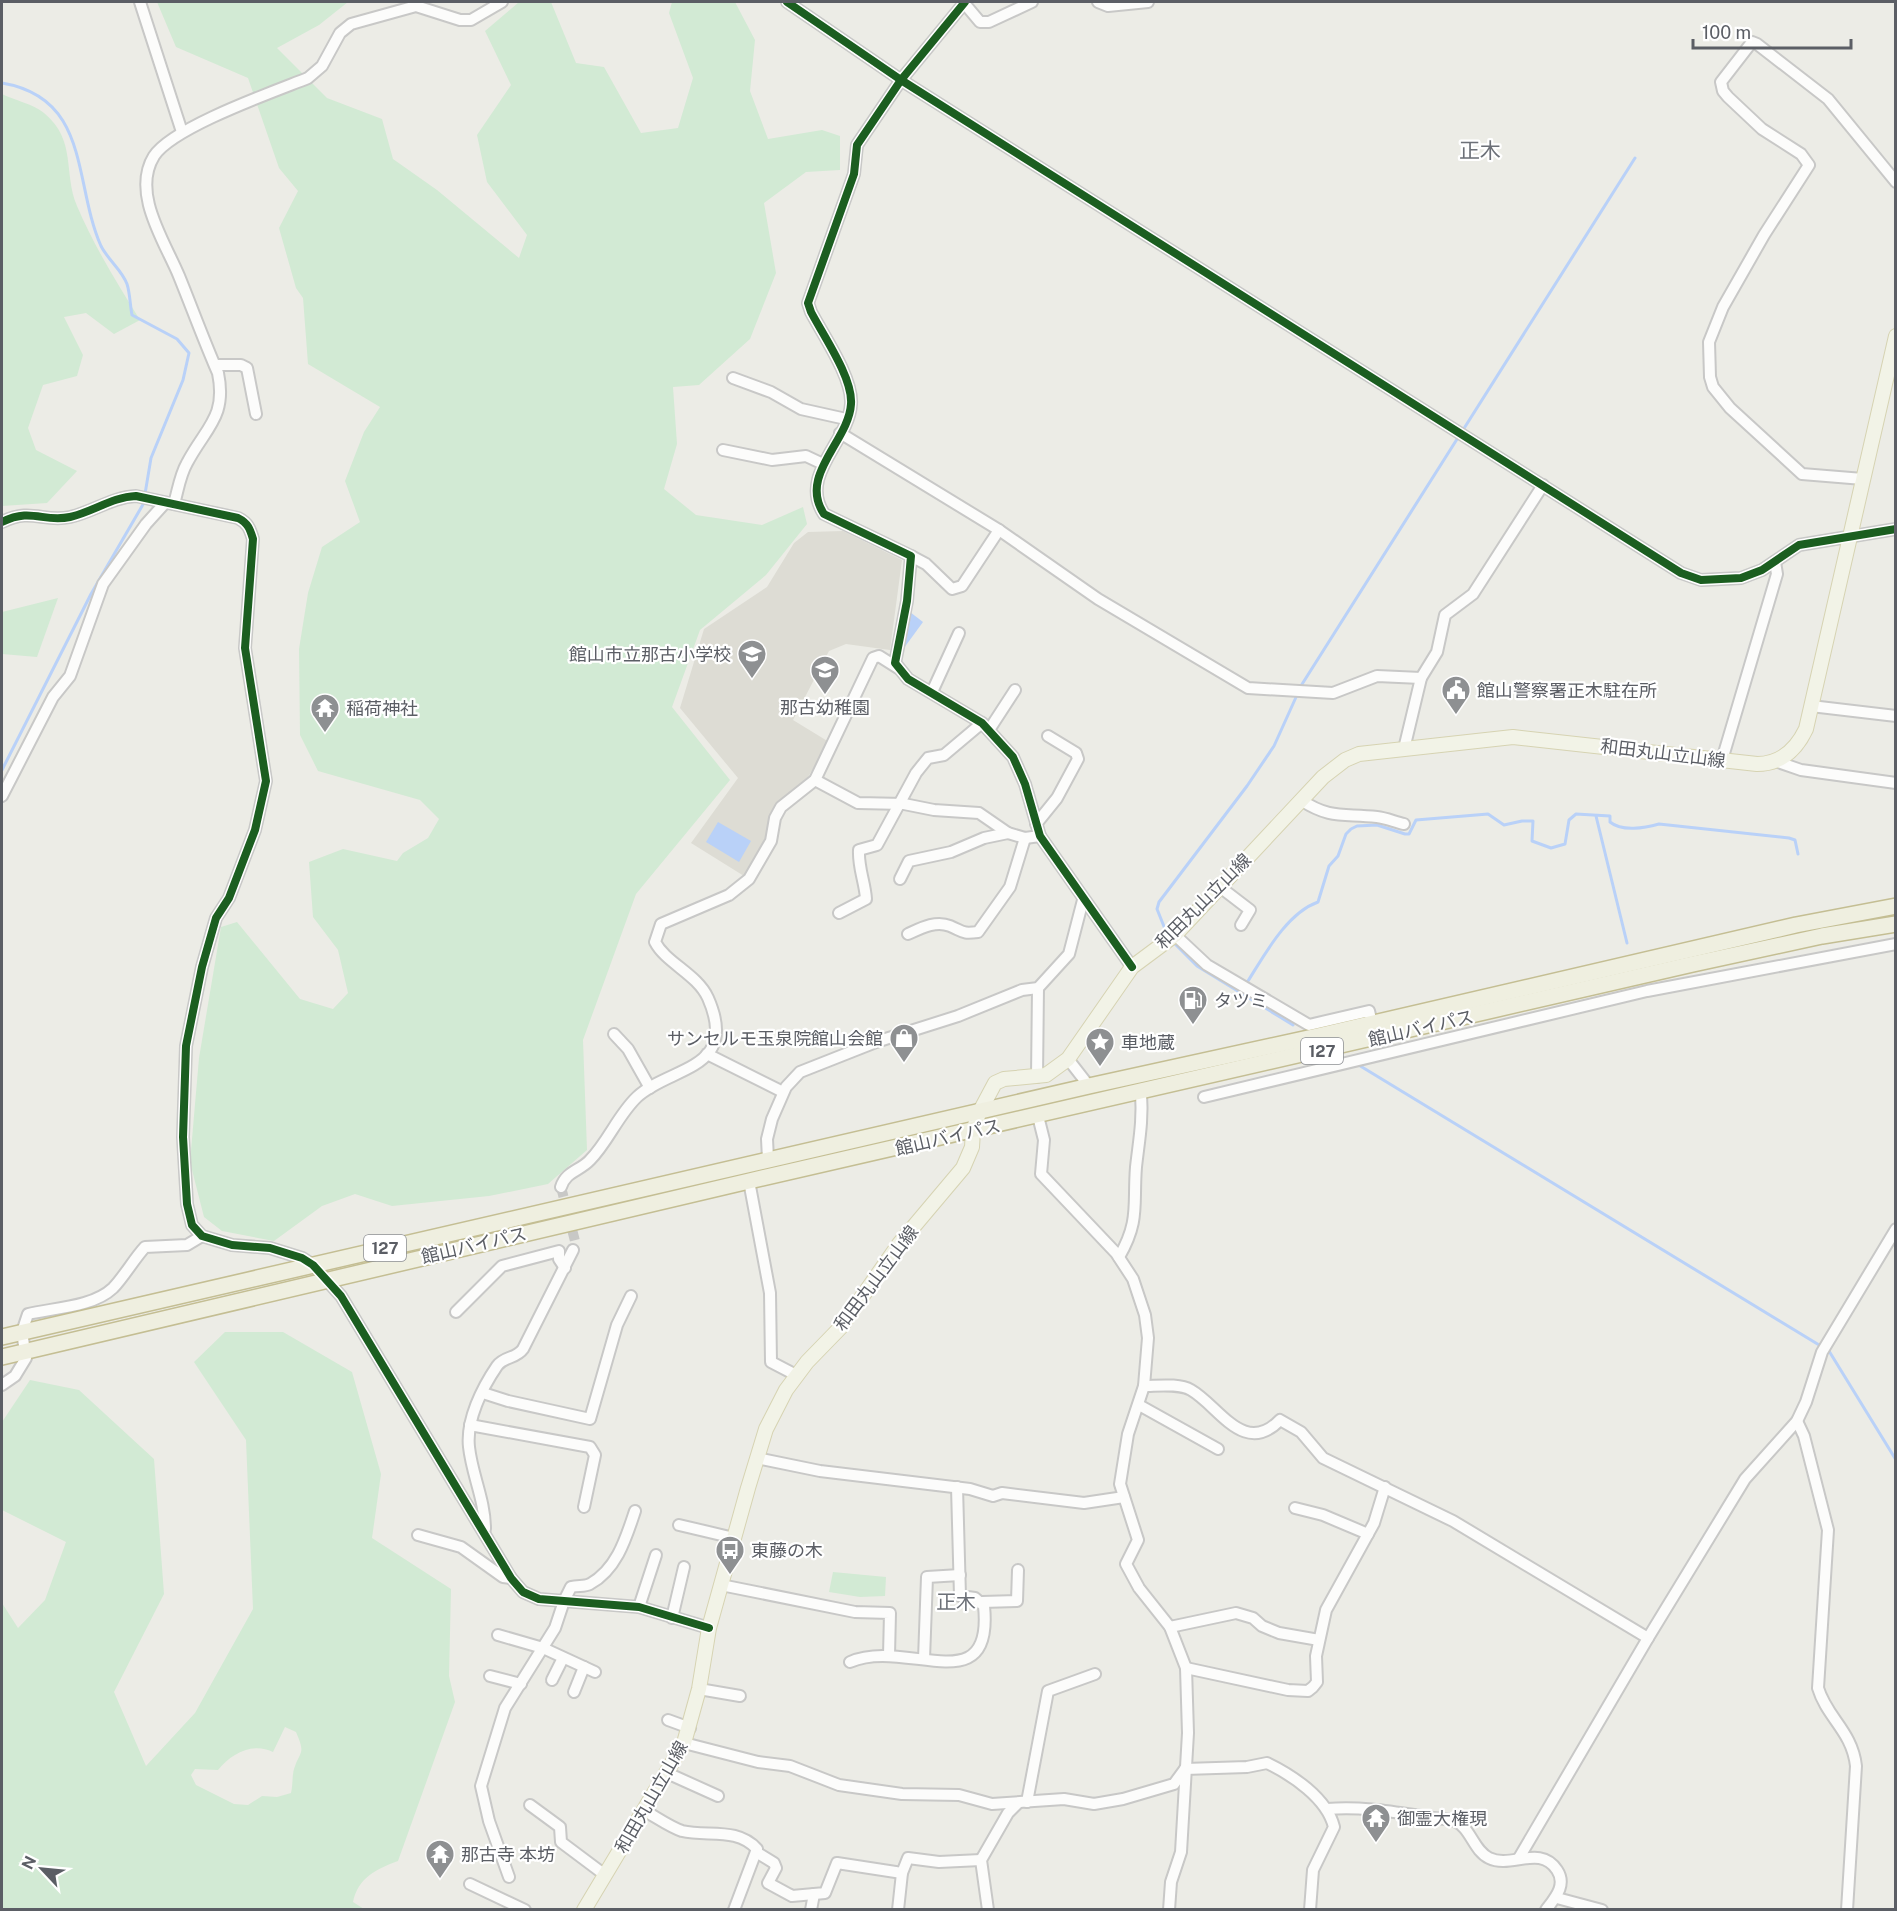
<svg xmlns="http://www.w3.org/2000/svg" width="1897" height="1911" font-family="'Public Sans','Noto Sans JP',sans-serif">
  <rect width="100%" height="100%" fill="#ecece6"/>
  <polygon fill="#dddcd4" points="843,531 902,560 890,650 846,644 829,651 793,720 829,742 808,777 771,811 766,841 744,876 691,843 738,778 680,708 704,629 767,587 794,543 808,532"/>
  <g fill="#d2ead4" fill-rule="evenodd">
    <polygon points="157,2 348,2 319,25 277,48 327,98 382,119 393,159 437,190 519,258 527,235 487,182 477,135 511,85 485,31 519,2 551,2 576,63 604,67 641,133 678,128 693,78 669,13 672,2 735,2 755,40 750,91 768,139 822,130 840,136 840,170 806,172 764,203 776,273 750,339 699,385 673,387 677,444 664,489 696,515 762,525 803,507 807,524 766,575 700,630 672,707 730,780 636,894 583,1040 587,1150 548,1184 489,1196 392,1206 355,1194 322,1206 274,1241 222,1231 204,1217 190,1162 199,1058 221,927 237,922 300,999 333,1009 348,993 338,950 313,917 309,862 343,849 397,861 403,853 428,838 439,819 420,800 318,771 300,735 299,649 308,593 322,547 360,522 345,481 364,432 380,407 308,364 303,298 296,288 279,228 298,191 279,168 248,78 176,47"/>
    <path d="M2,94C14,100 33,104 44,113C77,140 63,173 77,206C94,246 117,283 140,320L114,334L86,313L64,317L83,355L77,376L43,385L28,428L36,450L77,471L47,503L2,506Z"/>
    <polygon points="58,598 37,657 2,654 2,612"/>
    <path d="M225,1332H283L352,1372L381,1474L372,1538L451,1589L449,1676L455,1702L398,1861C376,1869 358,1878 353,1902L364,1909H2V1603L18,1628L45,1600L66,1542L2,1510V1422L30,1380L79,1390L154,1459L164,1594L114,1692L146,1766L195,1713L253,1609L246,1440L194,1362ZM285,1727L296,1732C306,1755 300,1750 294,1769C292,1776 293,1785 291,1793L277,1797L262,1796L248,1805L234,1804L196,1785L191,1775L195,1769L218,1770C231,1754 252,1742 273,1752Z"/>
    <polygon points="833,1572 886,1577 885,1596 860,1597 829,1592"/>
  </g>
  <g fill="#b9d1f8">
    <polygon points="910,612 923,622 904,648"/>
    <polygon points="718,822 751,841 739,862 706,842"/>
  </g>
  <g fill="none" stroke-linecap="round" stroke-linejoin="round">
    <g stroke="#b9d1f8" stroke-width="3">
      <path d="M2,83C91,98 73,183 101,246C108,260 122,270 127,284C130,293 130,305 132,315L177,339L189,353L183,380L151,458L145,494"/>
      <polyline points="1463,430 1635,158"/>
      <polyline points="1299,689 1459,436"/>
      <polyline points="2,770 91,594 145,501"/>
      <polyline points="1596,816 1627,943"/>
      <polyline points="1167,934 1157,909 1159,902 1247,786 1274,746 1297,695"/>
      <polyline points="1175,944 1197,966 1293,1025"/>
      <path d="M1248,981C1265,954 1287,913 1318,902L1329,866L1338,856L1346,834L1351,829L1357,826L1377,825L1405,834H1409L1416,820L1488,814L1504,825L1522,821H1533L1532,841L1551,848L1565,844L1569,820L1576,814L1610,816V822C1622,832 1645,828 1659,824L1789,838L1795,840L1798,854"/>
      <polyline points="1357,1064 1829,1351 1896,1460"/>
    </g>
    <polyline stroke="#c8c8c6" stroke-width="10" stroke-dasharray="10 5" stroke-linecap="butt" points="561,1187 575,1241 573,1250"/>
    <g stroke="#c8c8c7" stroke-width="14">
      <g id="minor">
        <polyline points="140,2 182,132"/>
        <polyline points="787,2 901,80 1681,573 1701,580 1741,578 1762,570 1799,545 1896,529"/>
        <path d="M965,2L901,80L857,145L854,174L808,303L811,312C823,335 853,378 851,404C849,441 798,475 824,514L911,556L907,601L895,663L908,679L982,723L1013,757L1025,784L1040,836L1132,967"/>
        <polyline points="1098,2 1108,6 1148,2"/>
        <polyline points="964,3 980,22 989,22 1032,2"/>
        <polyline points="215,365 241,365 247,368 256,414"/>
        <polyline points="733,378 771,392 801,409 846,419"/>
        <polyline points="840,433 999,530 1098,599 1248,688 1333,693 1377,676 1421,678"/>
        <polyline points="723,450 772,460 806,456 823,464"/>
        <polyline points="1863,479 1802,474 1730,408 1713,387 1710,377 1709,342 1723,307 1764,235 1809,165 1801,154 1762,129 1728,97 1723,91 1721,82 1752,42 1757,44 1828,99 1896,182"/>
        <path d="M174,504C178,490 180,475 187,463C206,427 227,417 218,373C204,341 192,308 179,276C165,242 131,193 154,156C173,127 273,92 308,78L322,66L340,33L351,24L416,6L460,20H471L502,2"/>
        <path d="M2,522C32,507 43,523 70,517C93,512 112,497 136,496L238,518C248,523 250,529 253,539L245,648L266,781L255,830L229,898L216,918L202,967L186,1046L183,1137L187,1204L192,1225L202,1236L232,1245L270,1248L302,1258L313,1265L341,1296L511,1578L523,1592L539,1599L639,1607L709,1628"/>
        <polyline points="911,556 926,564 952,589 962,586 999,530"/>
        <polyline points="932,692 959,633"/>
        <polyline points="1811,706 1896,716"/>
        <polyline points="989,730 1015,690"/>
        <polyline points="1404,749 1421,678 1437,652 1445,615 1473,594 1543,485"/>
        <polyline points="1722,760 1777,574 1775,562"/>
        <polyline points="1778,762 1801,770 1896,783"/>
        <polyline points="815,780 858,803 904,804 934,810 979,813 1008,833 1025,838 1040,836"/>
        <polyline points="2,796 53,697 70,676 103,584 146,524 165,503"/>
        <path d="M1301,800C1331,820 1345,813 1377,817C1386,818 1395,822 1404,824"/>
        <polyline points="1036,824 1057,798 1078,759 1076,753 1048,736"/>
        <polyline points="900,879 909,861 951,852 984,838 1008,833"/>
        <polyline points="1220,887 1250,910 1241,925"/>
        <path d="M839,913L866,899C865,882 858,868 859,850L877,845L916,773L928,758L944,755L982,723"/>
        <path d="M908,934C921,928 936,920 950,926C964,932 962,934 978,932L1010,887L1025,838"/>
        <polyline points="1175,935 1207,965 1309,1025 1369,1011 1372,1023"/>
        <polyline points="614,1034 628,1049 650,1088"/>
        <polyline points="707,1054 783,1092"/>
        <polyline points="1068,1059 1089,1086"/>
        <polyline points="1037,1077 1038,988"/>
        <polyline points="1204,1097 1647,991 1896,944"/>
        <polyline points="1038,1116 1044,1140 1041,1174 1116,1253 1133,1279 1145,1315 1148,1338 1144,1386 1128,1434 1120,1484 1138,1540 1126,1564 1139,1588 1170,1627 1186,1668 1188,1733 1181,1852 1171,1882 1169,1910"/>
        <polyline points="768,1159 767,1139 772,1119 786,1087 800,1072 876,1042 958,1016 1022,990 1038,988 1069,954 1083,900"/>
        <polyline points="749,1181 770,1293 771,1362 796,1375"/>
        <path d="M561,1187C566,1171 580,1171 590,1160C608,1142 618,1115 637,1097C670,1066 740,1071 708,998C697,974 666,963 655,942L661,924L729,895L749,879L771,841L775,818L781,807L815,780L873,658L879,656L898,668"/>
        <path d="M1119,1257C1140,1221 1133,1205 1136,1167C1139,1140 1143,1121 1141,1093"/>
        <polyline points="456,1312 502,1266 559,1251 559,1259 565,1268"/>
        <path d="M2,1385L15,1376L26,1358L22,1332L28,1314C54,1308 93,1307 113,1288C123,1278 134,1259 145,1247L187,1245L202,1236"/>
        <path d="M1144,1386C1157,1386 1179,1383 1191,1390C1219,1406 1244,1457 1280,1420L1301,1432L1323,1458L1453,1521L1648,1638"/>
        <polyline points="483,1393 508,1401 590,1419 617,1325 631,1296"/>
        <polyline points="1139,1405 1218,1449"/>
        <path d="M1797,1421L1804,1436L1828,1530L1818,1688C1827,1718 1852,1731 1856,1766L1847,1910"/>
        <polyline points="470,1425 590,1447 595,1455 584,1507"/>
        <polyline points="757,1458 820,1471 970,1489 993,1496 1002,1493 1084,1503 1124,1497"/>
        <polyline points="1295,1508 1323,1515 1368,1534"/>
        <polyline points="679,1525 734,1538"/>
        <path d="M485,1529C485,1500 472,1475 469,1447C466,1420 482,1388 497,1366C504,1356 516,1359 523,1349L573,1250"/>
        <polyline points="418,1535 461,1547 503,1577 511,1578"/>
        <polyline points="721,1585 855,1612 890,1613 889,1655"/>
        <polyline points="982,1602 1017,1601 1018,1570"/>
        <polyline points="639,1607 656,1555"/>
        <polyline points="672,1618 684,1567"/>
        <polyline points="1170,1627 1236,1613 1253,1618 1262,1626 1279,1633 1319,1640"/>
        <polyline points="498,1635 543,1648 595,1672"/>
        <polyline points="924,1659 927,1577 960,1575"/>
        <path d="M850,1662C905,1637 994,1704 984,1606L975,1598L960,1596L957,1487"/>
        <polyline points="1186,1668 1288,1690 1308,1691 1313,1687 1317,1682 1316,1656 1326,1610 1374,1523 1385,1487"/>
        <polyline points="490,1676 521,1684"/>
        <polyline points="552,1680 563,1658"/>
        <polyline points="699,1689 740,1696"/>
        <polyline points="574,1692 584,1667"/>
        <polyline points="668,1720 690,1728"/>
        <polyline points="684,1743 758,1762 790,1766 839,1785 902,1794 959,1795 992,1804 1064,1799 1094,1804 1123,1799 1174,1784 1185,1769"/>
        <path d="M1185,1769L1247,1767L1267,1763C1292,1775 1327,1798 1334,1827L1313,1870L1310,1910"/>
        <polyline points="667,1773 718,1796"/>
        <polyline points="1027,1802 1048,1691 1095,1674"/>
        <polyline points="530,1805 560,1827 561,1842 605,1875"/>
        <path d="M1327,1809C1362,1806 1394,1812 1428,1817C1436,1819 1448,1818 1455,1821C1471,1828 1473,1850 1489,1858C1511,1869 1540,1844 1557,1870C1567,1885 1555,1898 1546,1910"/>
        <path d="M645,1811C656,1817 670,1827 682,1831C708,1837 737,1827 757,1849L734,1910"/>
        <polyline points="756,1852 774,1863 776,1868 768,1883 792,1896 825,1893 837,1863 902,1873"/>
        <polyline points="1519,1858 1648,1638 1745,1479 1797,1421 1806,1402 1822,1352 1896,1229"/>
        <path d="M509,1877L489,1821L481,1786L505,1708L555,1628L564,1601L571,1587C578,1585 584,1587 590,1584C617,1569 626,1538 635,1511"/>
        <polyline points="470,1884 525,1910"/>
        <polyline points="1557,1898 1602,1910"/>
        <polyline points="811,1910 814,1894"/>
        <polyline points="898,1910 902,1873 908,1858 939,1862 981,1860"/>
        <polyline points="988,1910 981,1860 1008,1813 1018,1803"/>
      </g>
    </g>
    <g stroke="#d6d3b2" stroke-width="16">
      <path id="major" d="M584,1910L684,1743L699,1689L709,1628L748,1488L766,1429L786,1390L807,1362L841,1327L899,1244L963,1168L972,1147L973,1131L979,1113L995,1083L1004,1079L1046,1075L1068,1059L1132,967L1175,935L1323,777L1345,760L1359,754L1513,737L1757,764C1781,764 1796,750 1806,729L1896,336"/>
    </g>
    <g stroke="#c4be93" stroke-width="18">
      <g id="highway">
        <polyline points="2,1337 1089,1086 1322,1035 1796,925 1896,906"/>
        <polyline points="2,1357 749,1181 1693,964 1822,936 1896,924"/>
      </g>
    </g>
    <use href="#minor" stroke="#fcfcfb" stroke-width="10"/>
    <use href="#major" stroke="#f2f3e7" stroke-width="14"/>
    <use href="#highway" stroke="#efefe0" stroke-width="15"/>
    <g stroke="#fff" stroke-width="11">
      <g id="cycleway">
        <polyline points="787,2 901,80 1681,573 1701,580 1741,578 1762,570 1799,545 1896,529"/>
        <path d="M965,2L901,80L857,145L854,174L808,303L811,312C823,335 853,378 851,404C849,441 798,475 824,514L911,556L907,601L895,663L908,679L982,723L1013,757L1025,784L1040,836L1132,967"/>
        <path d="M2,522C32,507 43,523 70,517C93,512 112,497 136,496L238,518C248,523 250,529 253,539L245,648L266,781L255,830L229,898L216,918L202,967L186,1046L183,1137L187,1204L192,1225L202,1236L232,1245L270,1248L302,1258L313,1265L341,1296L511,1578L523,1592L539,1599L639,1607L709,1628"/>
      </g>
    </g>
    <use href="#cycleway" stroke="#1b5e20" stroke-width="8"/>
  </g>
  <defs>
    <g id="school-pin" transform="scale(1.5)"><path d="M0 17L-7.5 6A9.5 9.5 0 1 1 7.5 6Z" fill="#8e9092" stroke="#fff"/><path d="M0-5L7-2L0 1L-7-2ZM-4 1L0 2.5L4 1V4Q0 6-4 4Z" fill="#fff"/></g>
    <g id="civic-pin" transform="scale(1.5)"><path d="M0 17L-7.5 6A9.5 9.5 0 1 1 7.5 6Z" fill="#8e9092" stroke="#fff"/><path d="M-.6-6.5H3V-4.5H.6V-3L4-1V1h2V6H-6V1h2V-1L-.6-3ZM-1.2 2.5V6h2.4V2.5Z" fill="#fff"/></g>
    <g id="temple-pin" transform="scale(1.5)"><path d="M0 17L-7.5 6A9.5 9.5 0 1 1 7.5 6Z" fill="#8e9092" stroke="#fff"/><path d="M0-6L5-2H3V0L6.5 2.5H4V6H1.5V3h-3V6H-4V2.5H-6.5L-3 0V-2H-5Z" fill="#fff"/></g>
    <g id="fuel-pin" transform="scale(1.5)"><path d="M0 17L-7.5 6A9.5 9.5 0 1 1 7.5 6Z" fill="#8e9092" stroke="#fff"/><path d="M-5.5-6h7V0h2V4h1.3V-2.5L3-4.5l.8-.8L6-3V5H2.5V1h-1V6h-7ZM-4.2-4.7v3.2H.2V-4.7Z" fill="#fff"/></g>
    <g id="shop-pin" transform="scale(1.5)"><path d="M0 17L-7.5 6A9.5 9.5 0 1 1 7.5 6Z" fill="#8e9092" stroke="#fff"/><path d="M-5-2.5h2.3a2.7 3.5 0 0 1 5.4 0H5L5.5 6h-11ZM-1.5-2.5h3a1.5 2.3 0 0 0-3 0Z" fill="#fff"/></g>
    <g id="sight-pin" transform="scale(1.5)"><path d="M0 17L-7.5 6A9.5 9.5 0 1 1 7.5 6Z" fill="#8e9092" stroke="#fff"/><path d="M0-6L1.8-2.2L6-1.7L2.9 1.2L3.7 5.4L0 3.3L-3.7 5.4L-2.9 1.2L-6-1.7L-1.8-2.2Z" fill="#fff"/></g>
    <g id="bus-pin" transform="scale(1.5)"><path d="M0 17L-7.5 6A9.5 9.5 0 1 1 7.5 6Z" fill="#8e9092" stroke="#fff"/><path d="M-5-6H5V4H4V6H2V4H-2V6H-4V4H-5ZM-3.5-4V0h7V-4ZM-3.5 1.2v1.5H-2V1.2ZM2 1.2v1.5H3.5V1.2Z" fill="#fff"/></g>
  </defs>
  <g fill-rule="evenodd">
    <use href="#school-pin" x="752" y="654"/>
    <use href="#school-pin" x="825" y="670"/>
    <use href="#civic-pin" x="1456" y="690"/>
    <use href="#temple-pin" x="325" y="708"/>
    <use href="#fuel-pin" x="1193" y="1000"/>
    <use href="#shop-pin" x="904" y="1038"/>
    <use href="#sight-pin" x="1100" y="1042"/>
    <use href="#bus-pin" x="730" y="1550"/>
    <use href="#temple-pin" x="1376" y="1818"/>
    <use href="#temple-pin" x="440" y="1854"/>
  </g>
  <g text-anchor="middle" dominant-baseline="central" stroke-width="4.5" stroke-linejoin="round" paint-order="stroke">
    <g fill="#fff" stroke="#8c8e93" stroke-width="1.5">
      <rect x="1301" y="1038" width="42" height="26" rx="4.5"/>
      <rect x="364" y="1235" width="42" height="26" rx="4.5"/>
    </g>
    <g font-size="16" font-weight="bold" fill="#5b5e65">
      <text x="1322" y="1051">127</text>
      <text x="385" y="1248">127</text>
    </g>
    <g font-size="18" fill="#5b5e65" stroke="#fff" text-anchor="start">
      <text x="731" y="654" text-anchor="end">館山市立那古小学校</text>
      <text x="1477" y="690">館山警察署正木駐在所</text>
      <text x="825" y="707" text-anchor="middle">那古幼稚園</text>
      <text x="346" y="708">稲荷神社</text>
      <text x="1214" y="1000">タツミ</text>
      <text x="883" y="1038" text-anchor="end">サンセルモ玉泉院館山会館</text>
      <text x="1121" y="1042">車地蔵</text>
      <text x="751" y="1550">東藤の木</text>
      <text x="1397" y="1818">御霊大権現</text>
      <text x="461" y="1854">那古寺 本坊</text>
    </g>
    <g font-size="18" fill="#5b5e65" stroke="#fff">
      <text transform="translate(1663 753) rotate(7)">和田丸山立山線</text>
      <text transform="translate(1203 901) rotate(-45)">和田丸山立山線</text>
      <text transform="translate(1421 1028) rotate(-13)">館山バイパス</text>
      <text transform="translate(948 1137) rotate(-13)">館山バイパス</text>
      <text transform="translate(474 1245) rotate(-13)">館山バイパス</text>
      <text transform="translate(876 1278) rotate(-53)">和田丸山立山線</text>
      <text transform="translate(651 1797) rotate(-60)">和田丸山立山線</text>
    </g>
    <g font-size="20" fill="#6c7077" stroke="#fff">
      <text x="956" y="1602">正木</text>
    </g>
    <g font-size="21" fill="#6c7077" stroke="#fff">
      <text x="1480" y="150">正木</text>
    </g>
  </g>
  <rect width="1897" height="1911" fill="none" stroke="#5b5e65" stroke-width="6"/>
  <g transform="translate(42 1869) rotate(296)" stroke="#ffffff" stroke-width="4.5" paint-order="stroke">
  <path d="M0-4.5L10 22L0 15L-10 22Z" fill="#5b5e65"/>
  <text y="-9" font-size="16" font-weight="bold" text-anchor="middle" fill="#5b5e65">N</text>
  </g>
  <path d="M1693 39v9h158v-9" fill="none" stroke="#5b5e65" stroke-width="3"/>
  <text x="1702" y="39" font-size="18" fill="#5b5e65" stroke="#ffffff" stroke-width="4.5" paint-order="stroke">100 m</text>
</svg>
